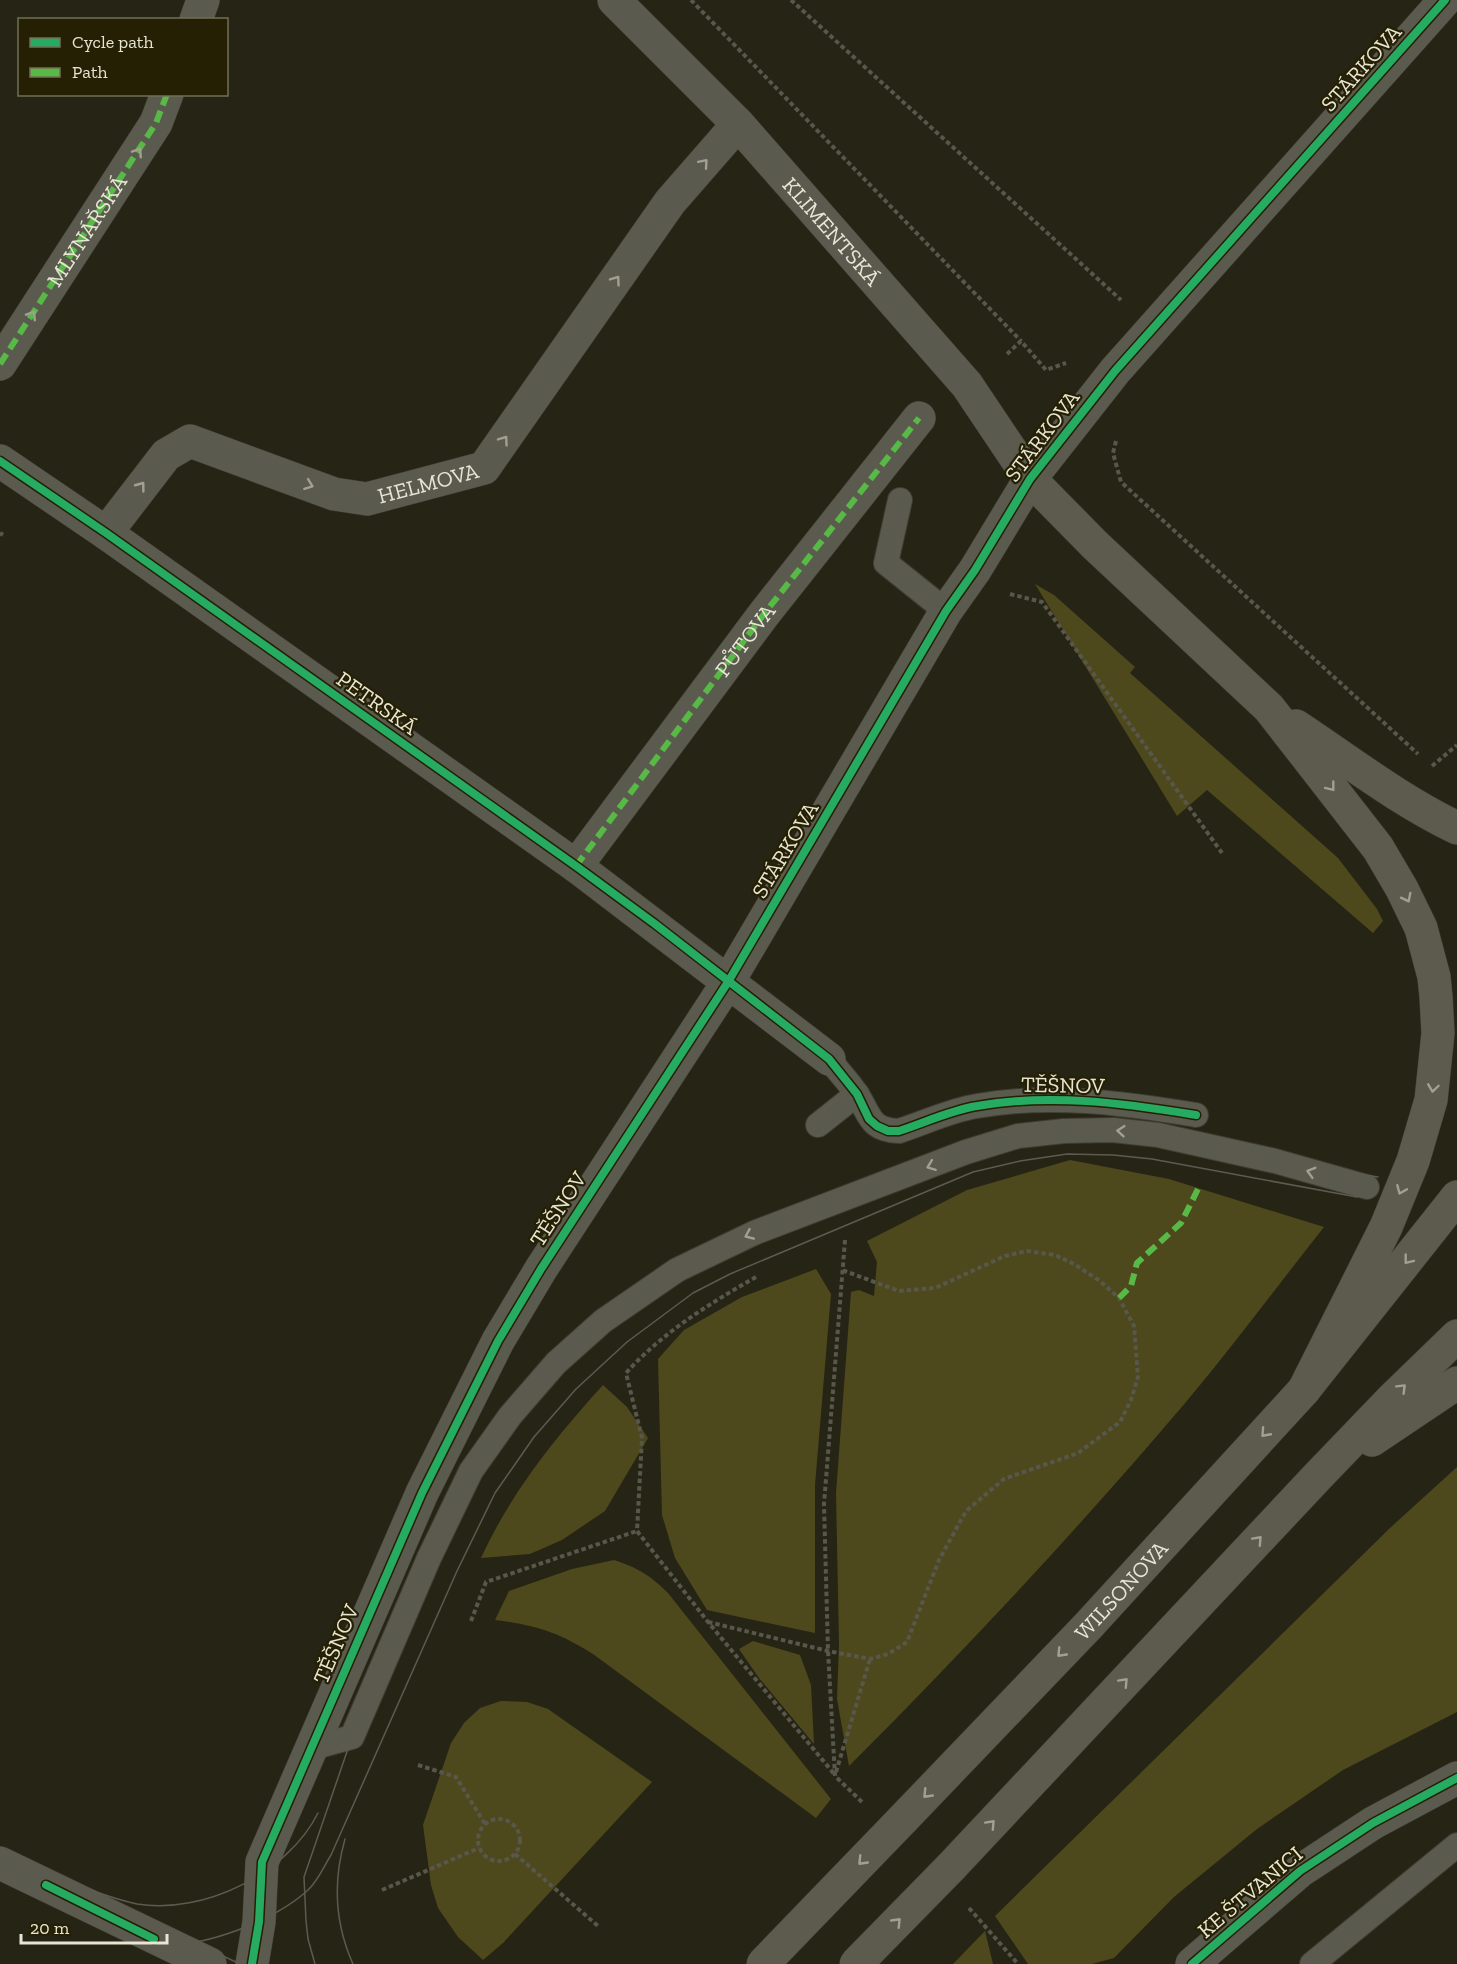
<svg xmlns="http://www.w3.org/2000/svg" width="1457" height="1964" font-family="'Zilla Slab',serif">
  <rect width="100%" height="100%" fill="#262415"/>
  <g fill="#4e481d">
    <polygon points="1035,584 1054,595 1135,667 1130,673 1338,858 1377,909 1383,921 1373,933 1207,790 1177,816"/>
    <path d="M1070,1160L1169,1179L1324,1227C1278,1285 1234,1345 1186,1402C1079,1528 966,1649 849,1766L837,1699L839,1643L836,1493L851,1292L859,1290L874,1296L877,1262L867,1241L967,1190Z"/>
    <polygon points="816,1269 831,1294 815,1485 815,1633 707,1610 675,1558 662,1515 658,1359 684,1330 742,1297"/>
    <path d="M603,1385L627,1407L648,1438L605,1511L562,1540L530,1554L481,1558C512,1491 554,1439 603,1385Z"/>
    <polygon points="1457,1467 1457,1712 1343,1770 1257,1829 1174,1897 1114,1958 1092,1964 1028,1964 995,1916 1390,1528"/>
    <path d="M614,1560C638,1568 650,1575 668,1593L831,1799L816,1818L593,1654C558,1632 535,1625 495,1620L509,1591L572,1569Z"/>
    <polygon points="753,1641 800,1655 811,1685 814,1744 759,1678 739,1649"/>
    <polygon points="501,1701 527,1702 548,1709 652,1782 503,1943 483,1960 458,1937 438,1908 431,1885 423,1825 451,1743 464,1723 480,1708"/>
    <polygon points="985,1931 993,1964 953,1964"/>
  </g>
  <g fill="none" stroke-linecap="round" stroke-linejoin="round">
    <g stroke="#3f3e31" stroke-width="26">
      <g id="service">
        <polyline points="900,500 886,563 946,611"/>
        <path d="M829,1059C838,1071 848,1081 856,1093C870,1113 868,1130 899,1131C924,1123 951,1110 977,1106C1050,1093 1123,1103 1196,1115"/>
        <polyline points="818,1125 857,1094"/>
        <polyline points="312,1748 352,1737 429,1558 471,1471 510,1416 556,1363 603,1321 677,1270 754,1233 966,1152 1018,1136 1064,1131 1113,1130 1158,1135 1275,1161 1367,1187"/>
        <polyline points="1312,1964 1457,1845"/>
      </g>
    </g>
    <g stroke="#3f3e31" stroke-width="34">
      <g id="pedestrian">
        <path id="s1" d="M576,866L764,614L919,418"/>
      </g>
    </g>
    <g stroke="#3f3e31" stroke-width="34">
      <g id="minor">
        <path id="s2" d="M614,0L738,124L967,385L1030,479"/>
        <polyline points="196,20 203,0"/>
        <path id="s3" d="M0,364L156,123L167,94"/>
        <polyline points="0,461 106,533 576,866 829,1059"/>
        <path id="s4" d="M106,533L166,455L190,441L334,494L367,499L484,468L670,202L738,124"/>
        <path d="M0,1863C70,1897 140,1931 210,1964"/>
        <polyline points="252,1964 259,1922 262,1862 422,1493 498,1341 541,1269 728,982 946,611 975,570 1030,479 1115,371 1445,0"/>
      </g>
    </g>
    <g stroke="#3f3e31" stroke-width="34">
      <polyline id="tertiary" points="1192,1964 1300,1871 1373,1823 1457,1778"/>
    </g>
    <g stroke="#3f3e31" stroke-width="34">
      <g id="secondary">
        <polyline points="1030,479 1095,545 1269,708 1378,848 1402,889 1421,928 1434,977 1436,997 1438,1033 1431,1100 1413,1161 1386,1227 1304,1390"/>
        <path d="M1296,726C1349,761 1399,800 1457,828"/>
        <polyline points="1372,1440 1457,1383"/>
        <path id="s5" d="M903,1819L1088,1626L1304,1390L1457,1197"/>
        <polyline points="951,1867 1318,1476 1393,1398 1457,1336"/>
      </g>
    </g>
    <g stroke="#58574b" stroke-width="4" stroke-dasharray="4.5 3" stroke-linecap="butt">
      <polyline points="691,0 1021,341"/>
      <polyline points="791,0 1121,300"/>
      <polyline points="1007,354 1021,341 1046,370 1066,363"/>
      <polyline points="1116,441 1113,453 1121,482 1418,754"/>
      <polyline points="0,533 3,535"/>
      <polyline points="1010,594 1042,602 1222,853"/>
      <polyline points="1432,766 1457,745"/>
      <polyline points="845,1240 824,1504 828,1651 835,1776 862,1802"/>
      <path d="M756,1277C709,1304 663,1332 626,1373L642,1438L637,1531L708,1622L835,1775"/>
      <polyline points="471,1621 486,1582 637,1531"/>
      <polyline points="708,1622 828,1651 870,1659 888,1654 907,1642 939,1560 966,1511 1004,1479 1078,1453 1120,1422 1131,1400 1138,1377 1134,1326 1119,1298 1100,1281 1074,1264 1055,1255 1027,1251 1005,1256 935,1288 899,1291 842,1270"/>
      <polyline points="418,1765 456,1777 485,1824"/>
      <polyline points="836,1772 870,1659"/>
      <circle cx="499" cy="1840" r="21"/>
      <polyline points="515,1854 598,1926"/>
      <polyline points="382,1890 479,1848"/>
      <polyline points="969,1908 1018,1964"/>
    </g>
    <use href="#service" stroke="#5b5a4e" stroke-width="24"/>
    <use href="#pedestrian" stroke="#5b5a4e" stroke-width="33"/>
    <use href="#minor" stroke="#5b5a4e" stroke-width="33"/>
    <use href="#tertiary" stroke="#5b5a4e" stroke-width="33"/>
    <use href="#secondary" stroke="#5c5b4d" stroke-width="33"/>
    <g stroke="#5d5b50" stroke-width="1.5">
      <path d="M345,1839C333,1881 335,1924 353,1964"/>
      <polyline points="0,1851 75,1885"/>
      <polyline points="0,1877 97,1922"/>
      <path d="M67,1881C90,1890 113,1899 137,1904C204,1915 288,1873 318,1813"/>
      <polyline points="113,1904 240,1964"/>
      <path d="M90,1919C111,1927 133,1940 155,1943C199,1951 276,1920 308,1890C318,1881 324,1866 331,1855L457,1571L495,1493L534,1437L576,1389L627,1342L693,1293L730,1274L973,1172L1020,1161L1067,1154L1113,1155L1152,1159L1357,1197"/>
      <polyline points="146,1946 184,1964"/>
      <polyline points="315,1964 308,1939 306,1921 304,1877 352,1737 429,1558 471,1471 510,1416 556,1363 603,1321 677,1270 754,1233 966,1152 1018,1136 1064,1131 1113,1130 1158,1135 1275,1161 1378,1177"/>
    </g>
    <g stroke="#3f3e31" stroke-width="34" stroke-linecap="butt">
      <g id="secondary-bridge">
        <polyline points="763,1964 903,1819"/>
        <polyline points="856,1964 951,1867"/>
      </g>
    </g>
    <use href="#secondary-bridge" stroke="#5c5b4d" stroke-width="33"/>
    <g stroke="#58b947" stroke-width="6" stroke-dasharray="12 6" stroke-linecap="butt">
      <polyline points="0,364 156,123 167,94"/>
      <polyline points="576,866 764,614 919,418"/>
      <polyline points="1119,1298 1131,1286 1137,1263 1181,1223 1200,1185"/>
    </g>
    <g stroke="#252003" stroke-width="11">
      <g id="cycleway">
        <path d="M0,461L106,533L576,866L655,924L829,1059L857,1094L869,1119L877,1126L888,1131H899C924,1123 951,1110 977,1106C1050,1093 1123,1103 1196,1115"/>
        <polyline points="46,1885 154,1939"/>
        <polyline points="252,1964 259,1922 262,1862 422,1493 498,1341 541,1269 728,982 946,611 975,570 1030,479 1115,371 1445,0"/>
        <polyline points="1192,1964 1300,1871 1373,1823 1457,1778"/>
      </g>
    </g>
    <use href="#cycleway" stroke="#26ab63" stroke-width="8"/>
  </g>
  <defs><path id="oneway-chevron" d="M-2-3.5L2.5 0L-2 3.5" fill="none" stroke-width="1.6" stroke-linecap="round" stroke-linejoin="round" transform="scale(1.5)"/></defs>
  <g stroke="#a1a091">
    <use href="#oneway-chevron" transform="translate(138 152) rotate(-57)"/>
    <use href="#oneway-chevron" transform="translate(704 163) rotate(-49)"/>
    <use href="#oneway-chevron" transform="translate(616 280) rotate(-55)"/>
    <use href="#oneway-chevron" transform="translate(32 315) rotate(-57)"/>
    <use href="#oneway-chevron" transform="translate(504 440) rotate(-55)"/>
    <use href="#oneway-chevron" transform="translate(309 485) rotate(21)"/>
    <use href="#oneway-chevron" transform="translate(141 486) rotate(-53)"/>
    <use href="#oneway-chevron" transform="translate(1121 1131) rotate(-175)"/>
    <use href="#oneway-chevron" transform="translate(931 1166) rotate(159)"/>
    <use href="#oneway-chevron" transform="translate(1311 1172) rotate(-164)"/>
    <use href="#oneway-chevron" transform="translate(749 1235) rotate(156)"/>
  </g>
  <g stroke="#a2a090">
    <use href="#oneway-chevron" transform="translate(1331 787) rotate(52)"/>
    <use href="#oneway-chevron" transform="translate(1407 898) rotate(63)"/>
    <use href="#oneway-chevron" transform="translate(1433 1088) rotate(98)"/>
    <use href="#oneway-chevron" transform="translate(1401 1190) rotate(113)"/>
    <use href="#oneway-chevron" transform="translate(1408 1260) rotate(128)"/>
    <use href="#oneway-chevron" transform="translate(1402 1388) rotate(-45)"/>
    <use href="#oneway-chevron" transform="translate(1265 1433) rotate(132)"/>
    <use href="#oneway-chevron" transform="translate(1258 1540) rotate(-47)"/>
    <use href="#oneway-chevron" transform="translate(1061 1653) rotate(134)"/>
    <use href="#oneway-chevron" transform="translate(1124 1682) rotate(-47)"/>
    <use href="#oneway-chevron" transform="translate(927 1794) rotate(134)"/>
    <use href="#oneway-chevron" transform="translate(991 1824) rotate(-47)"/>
    <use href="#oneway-chevron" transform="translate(862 1861) rotate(134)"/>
    <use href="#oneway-chevron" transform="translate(897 1922) rotate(-46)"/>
  </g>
  <g text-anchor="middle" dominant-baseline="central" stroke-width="4.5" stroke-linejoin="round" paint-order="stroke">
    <g font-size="22" fill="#e7e5d4" stroke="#252003">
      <text transform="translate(1361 68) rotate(-48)">STÁRKOVA</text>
      <text stroke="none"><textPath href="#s3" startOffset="159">MLYNÁŘSKÁ</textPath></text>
      <text stroke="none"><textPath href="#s2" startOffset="318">KLIMENTSKÁ</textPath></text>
      <text transform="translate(1042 436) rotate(-53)">STÁRKOVA</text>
      <text stroke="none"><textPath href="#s4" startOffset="376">HELMOVA</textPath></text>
      <text stroke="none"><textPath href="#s1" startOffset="282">PŮTOVA</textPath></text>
      <text transform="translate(377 703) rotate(35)">PETRSKÁ</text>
      <text transform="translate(785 850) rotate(-59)">STÁRKOVA</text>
      <text transform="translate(1063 1085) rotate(1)">TĚŠNOV</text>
      <text transform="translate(558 1209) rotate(-57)">TĚŠNOV</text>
      <text stroke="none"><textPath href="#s5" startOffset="316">WILSONOVA</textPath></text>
      <text transform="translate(336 1644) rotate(-67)">TĚŠNOV</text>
      <text transform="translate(1250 1892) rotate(-40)">KE ŠTVANICI</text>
    </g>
  </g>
  <rect x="18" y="18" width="210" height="78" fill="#252003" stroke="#736f57" stroke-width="1.5"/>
  <rect x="30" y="38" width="30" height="9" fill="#26ab63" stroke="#736f57" stroke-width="1.5"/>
  <text x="72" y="48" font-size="18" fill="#e7e5d4">Cycle path</text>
  <rect x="30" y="68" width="30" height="9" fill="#58b947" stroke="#736f57" stroke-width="1.5"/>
  <text x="72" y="78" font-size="18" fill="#e7e5d4">Path</text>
  <path d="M21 1934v9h146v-9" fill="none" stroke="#e7e5d4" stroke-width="3"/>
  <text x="30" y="1934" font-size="18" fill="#e7e5d4" stroke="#252003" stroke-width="4.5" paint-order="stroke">20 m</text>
</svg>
